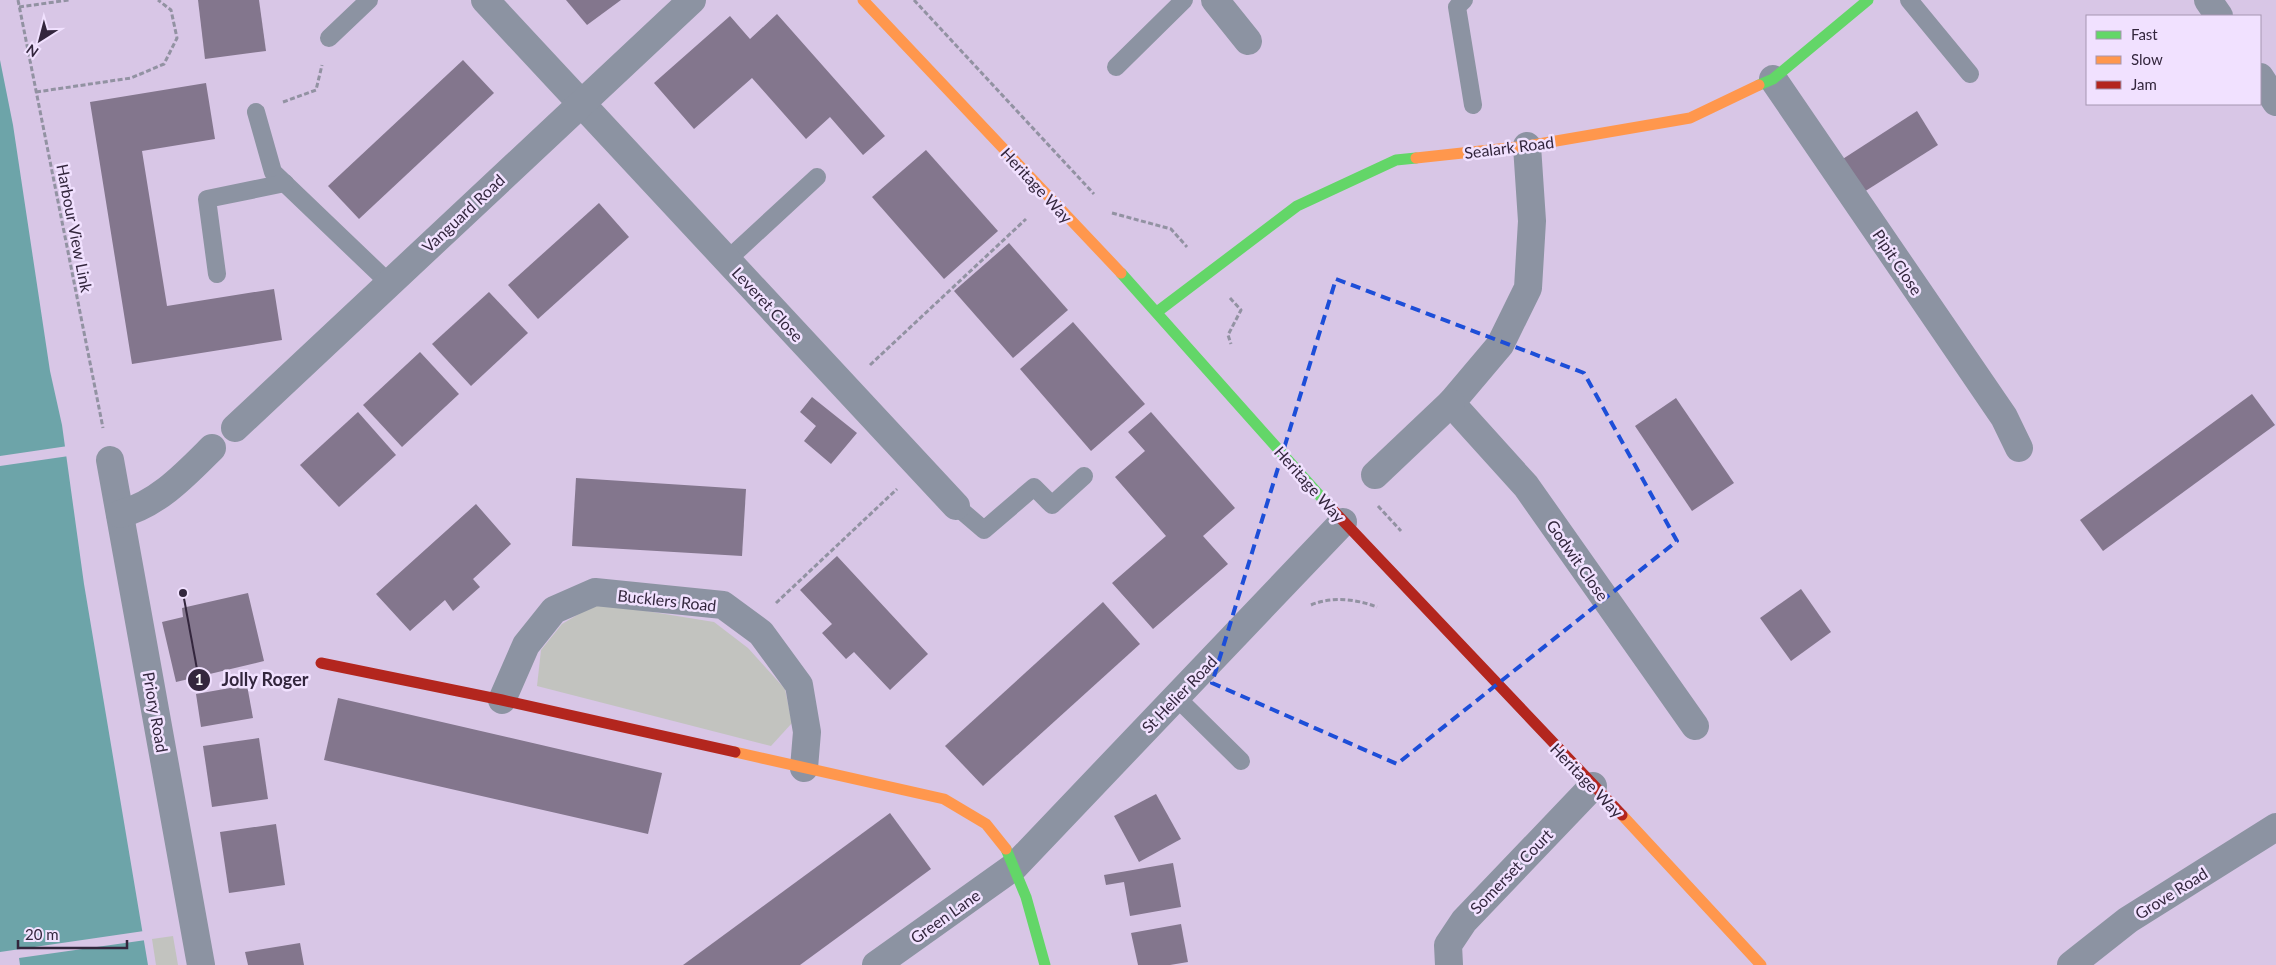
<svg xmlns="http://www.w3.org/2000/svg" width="2276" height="965" font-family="Lato,sans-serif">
  <rect width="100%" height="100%" fill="#d8c6e6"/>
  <g fill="#c2c3bf">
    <polygon points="597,603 714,622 748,648 785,689 792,723 771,746 537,686 541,650 562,624"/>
    <polygon points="173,936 178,965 156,965 152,939"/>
  </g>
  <polygon fill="#6da4a9" points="0,60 13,125 50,371 62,425 84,584 148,965 0,965"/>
  <g fill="#d8c6e6">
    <polygon points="68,446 69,456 0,466 0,456"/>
    <polygon points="144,931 146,940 19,958 20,965 0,965 0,952"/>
  </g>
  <g fill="#83768d">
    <polygon points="198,0 259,0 266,51 205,59"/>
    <polygon points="566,0 621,0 587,25"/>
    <polygon points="777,14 885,136 863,155 830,117 806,139 752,78 694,129 654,83 730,16 750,39"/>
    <polygon points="463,60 494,93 359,219 328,186"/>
    <polygon points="206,83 215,139 142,151 167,306 274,289 282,340 132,364 90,102"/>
    <polygon points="1917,111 1938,145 1856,197 1835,164"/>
    <polygon points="926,150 998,231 944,279 872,197"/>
    <polygon points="599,203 629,237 538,319 508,285"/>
    <polygon points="1009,243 1068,310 1013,358 954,291"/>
    <polygon points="489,292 528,333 471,386 432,344"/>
    <polygon points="1073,322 1145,404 1091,451 1020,369"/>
    <polygon points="420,352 459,394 402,447 363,405"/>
    <polygon points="2252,394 2275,425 2103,551 2080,520"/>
    <polygon points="812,397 857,433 831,464 804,441 816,426 800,412"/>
    <polygon points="1676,398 1734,483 1692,511 1635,426"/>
    <polygon points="358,412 396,455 339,507 300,465"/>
    <polygon points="1151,412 1235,508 1203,536 1228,564 1153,629 1112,583 1166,536 1115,477 1145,451 1128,432"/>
    <polygon points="576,478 746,489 742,556 572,546"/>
    <polygon points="476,504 511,544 473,579 480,587 453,611 445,600 410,631 376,594"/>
    <polygon points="837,556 928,654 890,690 854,652 846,659 822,633 832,624 800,590"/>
    <polygon points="1801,589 1831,632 1791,661 1760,618"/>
    <polygon points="248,593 264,661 176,682 162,622 183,617 182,608"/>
    <polygon points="1103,602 1140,644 983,786 945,746"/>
    <polygon points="247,685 253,718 201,727 196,694"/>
    <polygon points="338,698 662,773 648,834 324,760"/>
    <polygon points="259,738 268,799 212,807 203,746"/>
    <polygon points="1156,794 1181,839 1139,862 1114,816"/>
    <polygon points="890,813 931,869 800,965 683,965"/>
    <polygon points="276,824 285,885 229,893 220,832"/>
    <polygon points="1173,863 1181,907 1130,916 1124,882 1106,885 1104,875"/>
    <polygon points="1181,924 1188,962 1170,965 1138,965 1131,933"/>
    <polygon points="300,943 304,965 248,965 245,952"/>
  </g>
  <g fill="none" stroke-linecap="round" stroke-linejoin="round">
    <g stroke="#9292a2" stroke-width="3" stroke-dasharray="5 2.5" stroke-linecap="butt">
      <polyline points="18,0 103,428"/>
      <polyline points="914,0 1094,194"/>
      <polyline points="19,7 69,0"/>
      <polyline points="36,92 131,78 164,64 177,38 171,10 158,0"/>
      <polyline points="283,102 316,90 322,65"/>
      <polyline points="1112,213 1171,229 1187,247"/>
      <polyline points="1230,298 1241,310 1228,335 1231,344"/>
      <polyline points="870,365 1026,219"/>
      <polyline points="1378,506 1401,531"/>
      <polyline points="776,603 897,489"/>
      <path d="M1311,605C1332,596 1356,599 1377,607"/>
    </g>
    <g stroke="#8c93a2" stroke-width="18">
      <polyline points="1464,0 1457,7 1473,105"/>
      <polyline points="1909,0 1970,74"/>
      <polyline points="329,38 369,0"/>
      <polyline points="1116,67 1184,0"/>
      <polyline points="256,112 273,172 389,283"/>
      <polyline points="727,260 817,177"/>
      <polyline points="217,274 207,199 285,183"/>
      <polyline points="956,506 984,530 1034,487 1052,505 1084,476"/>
      <polyline points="1176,697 1241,761"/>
    </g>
    <g stroke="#8c93a2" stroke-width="28">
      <polyline points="485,0 956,506"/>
      <polyline points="1215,0 1248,41"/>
      <polyline points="2208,0 2219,16"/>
      <polyline points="2260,77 2276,102"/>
      <polyline points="1773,79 2004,417 2019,448"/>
      <polyline points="1527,146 1532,221 1528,288 1500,345 1451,403 1526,486 1695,726"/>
      <polyline points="235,428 692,0"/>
      <polyline points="110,460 201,965"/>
      <polyline points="1375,475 1451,403"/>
      <path d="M120,514C157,505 186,474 212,448"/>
      <polyline points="502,700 526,645 554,610 595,592 723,605 761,633 799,685 807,732 804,768"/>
      <polyline points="876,965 1015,866 1343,522"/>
      <polyline points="1449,965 1448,945 1464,921 1593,786"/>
      <polyline points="2071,965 2128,920 2276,827"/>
    </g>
    <g stroke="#63d668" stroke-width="11">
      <polyline points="1759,85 1773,79 1868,0"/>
      <polyline points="1121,273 1329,506"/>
      <polyline points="1157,312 1297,206 1396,160 1416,158"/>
      <polyline points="1006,849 1026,897 1045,965"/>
    </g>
    <g stroke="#ff974d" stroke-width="11">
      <polyline points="863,0 1121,273"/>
      <polyline points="1416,158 1527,146 1690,118 1759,85"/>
      <polyline points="735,752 944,799 986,824 1006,849"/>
      <polyline points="1622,815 1761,965"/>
    </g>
    <g stroke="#b3261e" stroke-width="11">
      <polyline points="1329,506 1622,815"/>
      <polyline points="321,663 502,700 735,752"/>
    </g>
  </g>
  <path fill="none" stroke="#1d4ed8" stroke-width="4" stroke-dasharray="10 6" stroke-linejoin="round" d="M1336,279L1584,373L1677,541L1397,764L1212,683Z"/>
  <g text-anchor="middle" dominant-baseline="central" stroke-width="5" stroke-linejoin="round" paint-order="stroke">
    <g font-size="16" fill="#33263d" stroke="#f1e1ff">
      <text transform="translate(1509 147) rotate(-7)">Sealark Road</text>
      <text transform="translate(1037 185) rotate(47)">Heritage Way</text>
      <text transform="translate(463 213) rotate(-43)">Vanguard Road</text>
      <text transform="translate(75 228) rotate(79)">Harbour View Link</text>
      <text transform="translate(1898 262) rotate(56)">Pipit Close</text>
      <text transform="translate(768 304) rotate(47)">Leveret Close</text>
      <text transform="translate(1310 484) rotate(48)">Heritage Way</text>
      <text transform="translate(1578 560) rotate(55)">Godwit Close</text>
      <text transform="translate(667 600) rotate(6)">Bucklers Road</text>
      <text transform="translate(1179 694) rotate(-46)">St Helier Road</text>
      <text transform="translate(156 712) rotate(80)">Priory Road</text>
      <text transform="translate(1587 780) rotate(46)">Heritage Way</text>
      <text transform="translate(1511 871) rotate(-46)">Somerset Court</text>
      <text transform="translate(2171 893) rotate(-32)">Grove Road</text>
      <text transform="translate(945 916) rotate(-35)">Green Lane</text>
    </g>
  </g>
  <path fill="none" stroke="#33263d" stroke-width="2" d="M183 593L199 680"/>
  <g fill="#33263d" stroke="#f1e1ff" stroke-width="2">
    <circle cx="183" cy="593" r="5"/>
    <circle cx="199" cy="680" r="12"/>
  </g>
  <g font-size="15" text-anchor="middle" font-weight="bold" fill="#fff">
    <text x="199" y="685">1</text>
  </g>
  <g font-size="18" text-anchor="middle" font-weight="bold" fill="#33263d" stroke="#f1e1ff" stroke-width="5" stroke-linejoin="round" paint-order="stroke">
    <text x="265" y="686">Jolly Roger</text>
  </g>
  <rect x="2086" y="15" width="175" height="90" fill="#f1e1ff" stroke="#a596b1"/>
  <rect x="2096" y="31" width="25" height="8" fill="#63d668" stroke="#a596b1"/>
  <text x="2131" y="40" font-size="15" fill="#33263d">Fast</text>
  <rect x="2096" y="56" width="25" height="8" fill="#ff974d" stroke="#a596b1"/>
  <text x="2131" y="65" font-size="15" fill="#33263d">Slow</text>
  <rect x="2096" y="81" width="25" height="8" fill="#b3261e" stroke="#a596b1"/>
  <text x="2131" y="90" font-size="15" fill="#33263d">Jam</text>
  <g transform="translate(40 40) rotate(216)" stroke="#f1e1ff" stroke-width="4" paint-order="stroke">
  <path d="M0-4L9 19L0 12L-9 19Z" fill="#33263d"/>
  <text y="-8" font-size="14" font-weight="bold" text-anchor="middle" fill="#33263d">N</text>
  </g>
  <path d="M18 940v8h109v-8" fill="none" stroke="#33263d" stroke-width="2.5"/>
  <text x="25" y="940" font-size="15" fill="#33263d" stroke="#f1e1ff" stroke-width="4" paint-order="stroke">20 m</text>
</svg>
